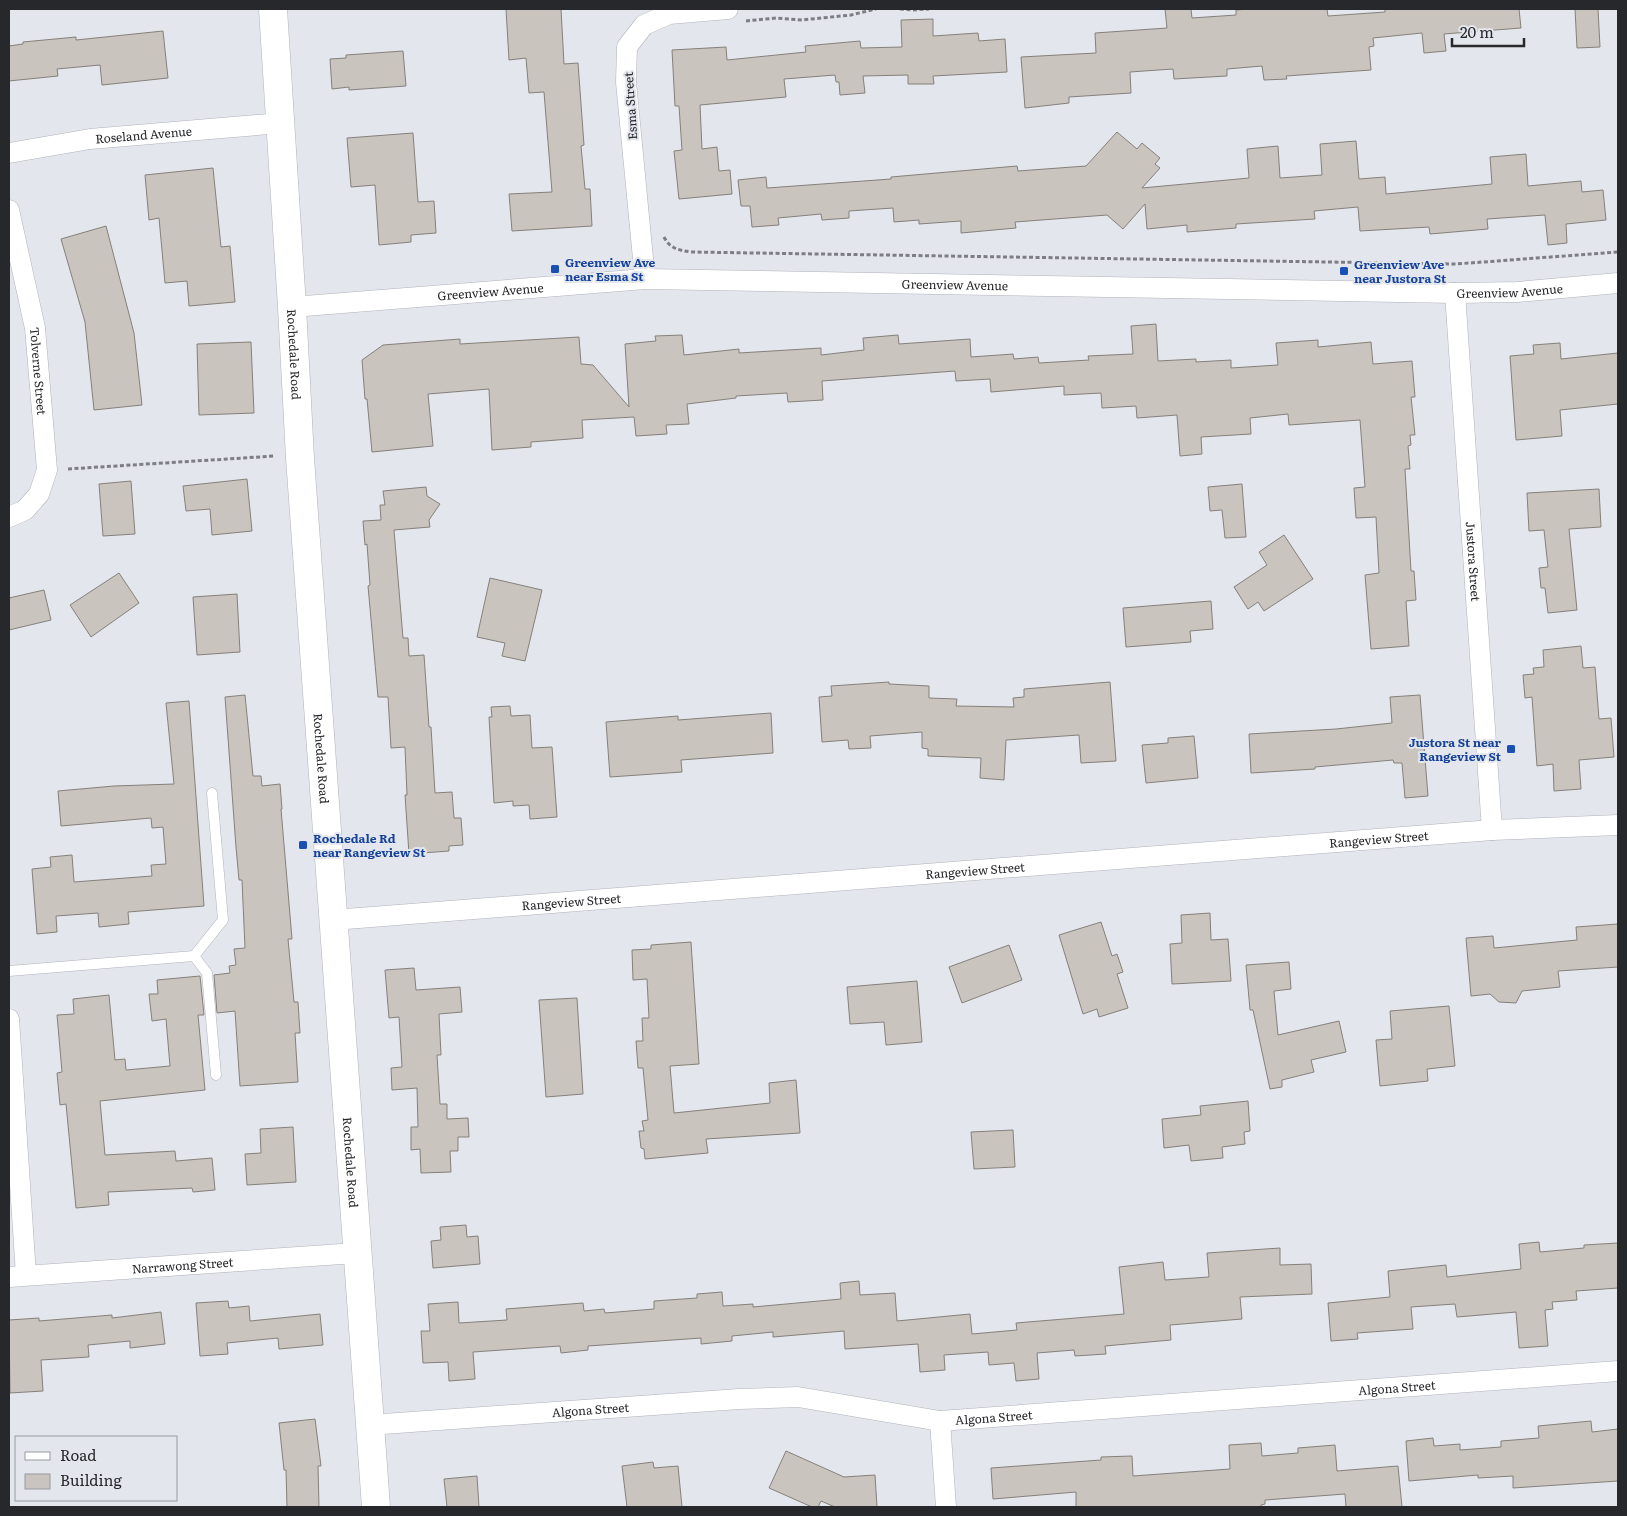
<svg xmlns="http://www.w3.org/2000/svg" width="1627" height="1516" font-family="Literata,serif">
  <rect width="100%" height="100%" fill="#e4e6ee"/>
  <g fill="#c9c4bd" stroke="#85807a">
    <polygon points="506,9 561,9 564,64 578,63 584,145 581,146 585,189 590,189 592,226 512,231 509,194 552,192 544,92 529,93 526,58 509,60"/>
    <polygon points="1165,9 1191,9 1192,18 1236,15 1236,10 1249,9 1327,9 1328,16 1385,12 1385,9 1519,9 1521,28 1444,34 1446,51 1424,53 1422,33 1373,38 1374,46 1369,47 1371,70 1286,76 1287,79 1264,80 1262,66 1227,69 1227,76 1174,79 1173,69 1130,72 1131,93 1069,97 1069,103 1025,108 1021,57 1096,53 1095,33 1167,28"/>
    <polygon points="1575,9 1598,9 1600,47 1577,48"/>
    <polygon points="933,19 933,36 978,33 979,41 1005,39 1007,72 933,76 934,84 908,84 908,75 863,76 865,93 840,95 839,82 836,82 835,75 784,79 786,97 700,105 702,149 717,147 719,171 730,170 732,194 679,199 674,151 682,150 679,106 675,106 672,50 726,47 727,60 806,52 805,46 860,41 861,48 902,47 901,20"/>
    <polygon points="163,31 168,78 102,85 100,65 57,69 58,76 9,81 9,46 23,44 23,42 76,37 76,40"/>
    <polygon points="403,51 406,86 349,90 349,87 332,89 330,59 346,58 346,55"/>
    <polygon points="1117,132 1137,149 1142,143 1160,158 1155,164 1160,168 1142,188 1249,178 1247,149 1278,146 1280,178 1322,175 1320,144 1356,141 1359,179 1385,177 1386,194 1492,184 1490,157 1526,154 1528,186 1581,181 1582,192 1603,190 1606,220 1566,224 1567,243 1548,245 1545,215 1487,219 1488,229 1430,234 1429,227 1360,231 1358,207 1314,211 1315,219 1236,224 1236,228 1187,232 1187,225 1147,229 1145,204 1123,229 1107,215 1015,222 1016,228 961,233 961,221 919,224 919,220 894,222 893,208 849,211 849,218 822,220 821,214 778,218 779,225 752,227 750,206 741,206 738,180 766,177 767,188 891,179 891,177 1017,166 1018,171 1086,166"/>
    <polygon points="413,133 418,202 434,201 436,233 411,235 411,242 379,245 375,185 351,187 347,138"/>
    <polygon points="213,168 221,247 230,246 235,302 189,306 187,281 165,283 159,218 149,220 145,175"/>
    <polygon points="106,226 134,333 142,405 94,410 85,322 61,239"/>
    <polygon points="1156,324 1158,361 1196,359 1196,362 1231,360 1231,368 1278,365 1276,343 1318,340 1318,347 1371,342 1373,364 1412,361 1415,397 1411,397 1415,435 1410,435 1411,445 1408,446 1410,469 1405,469 1411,571 1414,571 1416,600 1406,601 1409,646 1371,649 1365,575 1379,573 1376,517 1356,518 1354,488 1365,487 1360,420 1289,425 1288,414 1250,418 1251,434 1201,437 1202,454 1180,456 1177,415 1137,418 1136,406 1102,408 1101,393 1064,395 1064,386 991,392 990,379 956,381 955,371 822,381 823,400 788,402 787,393 736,396 736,398 687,404 689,424 666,425 667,434 636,436 634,417 582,420 583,438 531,442 531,447 492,450 489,389 428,394 433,446 372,452 367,399 365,399 362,360 383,345 460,339 460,344 579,337 581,364 593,365 629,407 625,344 656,341 655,336 682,335 684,355 739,349 739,353 821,348 821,355 864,350 863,338 898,335 899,344 970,339 971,357 1013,354 1014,359 1038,357 1039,363 1089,360 1088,356 1133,354 1131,326"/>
    <polygon points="251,342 254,413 199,415 197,344"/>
    <polygon points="1560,343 1561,359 1618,353 1618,404 1560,410 1562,436 1516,440 1510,356 1534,354 1533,345"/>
    <polygon points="247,479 252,531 212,535 210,509 186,511 183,486"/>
    <polygon points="131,481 135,534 103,536 99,484"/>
    <polygon points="1242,484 1246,537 1225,538 1222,510 1210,511 1208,487"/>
    <polygon points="426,487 427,496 440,504 429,520 430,527 394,530 403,638 408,638 409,656 424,655 429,727 431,727 435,793 452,792 454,818 461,818 463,845 449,846 449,851 409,854 405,795 407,795 405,747 391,748 388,697 378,697 368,586 370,585 367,544 365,545 363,521 381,520 380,505 385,505 383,491"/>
    <polygon points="1599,489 1601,527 1569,529 1577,610 1548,613 1545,588 1541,588 1539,568 1548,567 1544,530 1529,531 1527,493"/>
    <polygon points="1284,535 1313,579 1264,611 1258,602 1248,609 1234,587 1267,565 1259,552"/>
    <polygon points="119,573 139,603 91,637 70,605"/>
    <polygon points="490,578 542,590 525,661 502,656 505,643 477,637"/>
    <polygon points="44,590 51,620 9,630 9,598"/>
    <polygon points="237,594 240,652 197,655 193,597"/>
    <polygon points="1211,601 1213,629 1190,631 1191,642 1126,647 1123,608"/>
    <polygon points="1581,646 1583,668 1595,667 1599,719 1611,718 1614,757 1579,760 1581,789 1554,791 1553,764 1537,766 1532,697 1525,698 1523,675 1534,674 1533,668 1544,667 1543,650"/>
    <polygon points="889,682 889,684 929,686 929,698 957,699 956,706 1014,707 1013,698 1024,697 1024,689 1110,682 1116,761 1081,763 1079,735 1006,740 1004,780 980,778 981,758 928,756 928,749 922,748 922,732 870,736 871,748 849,749 848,740 822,742 819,697 832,696 831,686"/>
    <polygon points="245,695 253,776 261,776 262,786 280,784 282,809 281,809 292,939 288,939 294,1002 298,1002 300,1033 295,1033 298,1082 240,1086 235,1011 217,1013 214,975 230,973 229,966 236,965 234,949 245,948 242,880 239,880 236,847 225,697"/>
    <polygon points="1420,695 1428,796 1405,798 1402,763 1394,763 1393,760 1315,767 1315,769 1251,773 1249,734 1336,729 1392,723 1390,697"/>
    <polygon points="189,701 204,906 128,912 129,924 99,927 98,913 56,916 57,932 37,934 32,869 51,867 50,857 72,855 74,882 152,876 151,865 166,864 163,827 152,828 151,818 61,826 58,791 114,786 174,784 166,703"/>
    <polygon points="510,706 511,716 530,715 532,748 552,747 557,817 530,819 529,805 513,806 513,801 494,803 489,717 492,717 491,707"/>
    <polygon points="771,713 773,753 681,760 682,772 610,777 606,722 678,716 678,720"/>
    <polygon points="1194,736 1198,778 1146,783 1142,745 1168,743 1168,738"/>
    <polygon points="1210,913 1211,940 1228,939 1231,981 1172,984 1170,944 1182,943 1181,915"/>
    <polygon points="1101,922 1112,956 1117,954 1123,972 1117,974 1128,1008 1099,1017 1097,1009 1083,1014 1059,935"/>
    <polygon points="1618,924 1618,967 1558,971 1560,987 1522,991 1516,1003 1499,1002 1490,994 1471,996 1466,938 1493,936 1494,948 1577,940 1576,927"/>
    <polygon points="691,942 699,1064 670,1066 674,1113 770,1103 769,1083 796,1080 800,1133 706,1139 708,1153 645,1159 644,1149 641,1148 639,1131 644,1131 642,1121 648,1120 643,1068 638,1068 636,1041 643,1041 642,1018 649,1018 647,979 633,980 632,950 651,949 651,945"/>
    <polygon points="1009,945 1022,980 962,1003 949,967"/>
    <polygon points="1289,962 1291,989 1274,991 1278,1035 1339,1021 1346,1052 1311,1060 1314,1072 1282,1080 1282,1087 1270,1089 1253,1010 1250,1010 1246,965"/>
    <polygon points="414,968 416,990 460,987 462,1012 439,1014 441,1055 437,1055 440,1104 447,1104 447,1119 468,1118 469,1137 458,1137 458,1151 450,1151 451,1172 421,1173 420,1149 411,1150 411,1127 418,1127 417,1088 392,1090 391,1068 402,1067 399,1017 389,1018 385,970"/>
    <polygon points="200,976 204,1015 198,1015 205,1090 100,1101 105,1155 175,1151 176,1161 212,1158 215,1190 193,1192 192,1188 108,1192 109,1205 76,1208 66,1104 60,1105 57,1073 62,1072 57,1015 74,1014 73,999 109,995 115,1060 125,1059 126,1070 170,1066 166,1019 152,1021 149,994 158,994 157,980"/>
    <polygon points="917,981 922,1042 886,1045 884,1022 850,1024 847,987"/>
    <polygon points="577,998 583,1094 546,1097 539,1000"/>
    <polygon points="1449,1006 1455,1066 1427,1069 1428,1081 1380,1086 1376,1040 1392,1039 1390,1011"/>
    <polygon points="1248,1101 1250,1131 1244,1132 1245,1144 1222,1147 1223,1158 1191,1161 1189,1145 1164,1148 1162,1119 1201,1115 1200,1106"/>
    <polygon points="293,1127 296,1182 247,1185 245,1154 261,1153 260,1129"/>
    <polygon points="1013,1130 1015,1167 974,1169 971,1132"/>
    <polygon points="466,1225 467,1237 478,1236 480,1264 433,1268 431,1241 441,1240 440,1227"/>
    <polygon points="1539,1242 1540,1252 1584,1248 1584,1245 1618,1243 1618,1288 1576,1291 1577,1300 1552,1302 1553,1309 1545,1310 1548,1346 1519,1348 1516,1312 1457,1317 1455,1304 1411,1307 1413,1329 1357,1333 1358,1339 1331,1341 1328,1303 1390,1297 1388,1271 1446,1265 1447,1277 1521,1269 1519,1244"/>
    <polygon points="1280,1248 1280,1265 1311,1264 1312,1294 1240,1297 1242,1319 1170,1325 1171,1340 1105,1346 1106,1354 1075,1356 1074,1350 1037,1353 1039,1379 1016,1381 1014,1363 989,1365 988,1352 944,1355 945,1370 920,1372 918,1344 845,1349 844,1331 773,1337 773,1332 732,1336 732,1341 701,1344 701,1338 588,1346 588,1350 561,1353 560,1346 473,1352 475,1379 449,1381 448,1362 423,1363 421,1331 430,1331 428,1304 458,1302 459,1323 507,1320 506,1309 583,1303 584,1311 604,1309 605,1313 654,1309 654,1301 697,1298 697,1294 722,1292 723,1306 753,1304 753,1307 841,1299 840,1283 859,1281 860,1295 895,1293 897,1321 970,1314 972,1334 1017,1330 1016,1323 1124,1314 1119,1267 1163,1262 1165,1280 1209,1277 1207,1253"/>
    <polygon points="228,1301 229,1308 249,1306 250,1321 320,1314 323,1345 279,1349 278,1338 227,1343 228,1354 200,1356 196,1303"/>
    <polygon points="161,1312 165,1344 130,1348 130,1341 88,1345 89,1357 41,1360 43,1391 10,1393 9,1320 39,1318 39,1321 112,1315 112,1318"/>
    <polygon points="315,1419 321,1466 318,1466 319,1507 287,1507 286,1470 284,1470 279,1423"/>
    <polygon points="1591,1421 1592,1432 1618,1429 1618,1481 1513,1488 1513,1476 1478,1478 1478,1475 1409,1481 1406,1441 1433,1438 1434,1446 1460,1444 1460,1450 1501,1447 1501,1441 1539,1438 1538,1426"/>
    <polygon points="1261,1443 1262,1456 1298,1453 1298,1448 1335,1445 1337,1471 1398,1466 1402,1507 1346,1507 1345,1494 1265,1500 1265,1504 1261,1505 1261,1507 1076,1507 1076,1492 993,1499 991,1468 1101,1460 1101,1457 1132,1456 1133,1476 1230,1469 1229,1445"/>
    <polygon points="786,1451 844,1477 875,1475 877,1507 835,1507 821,1501 818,1507 812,1507 769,1488"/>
    <polygon points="653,1462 654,1468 678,1466 682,1507 627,1507 622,1466"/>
    <polygon points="477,1476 479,1507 447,1507 444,1479"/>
  </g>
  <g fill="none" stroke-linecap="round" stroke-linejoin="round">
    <g stroke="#b1b2ba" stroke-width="11">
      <g id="lane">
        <polyline points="194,956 207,973 216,1075"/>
        <polyline points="9,971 194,956 223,920 212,793"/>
      </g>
    </g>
    <g stroke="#b1b2ba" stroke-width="21">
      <g id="street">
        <path id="s1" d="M9,153L90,139L281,123"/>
        <path id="s2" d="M9,210L35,328L47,470L39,494L25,510L9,517"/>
        <polyline points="645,279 626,82 627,47 644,25 669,14 728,9"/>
        <path id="s3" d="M1455,293L1492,830"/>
        <path id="s4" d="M292,307L645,279L1455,293L1517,292L1618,283"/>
        <path id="s5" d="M333,920L1492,830L1618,825"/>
        <polyline points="9,1019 26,1275"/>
        <path id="s6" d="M9,1277L356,1253"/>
        <polyline points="940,1421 946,1507"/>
        <path id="s7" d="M369,1425L739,1399L798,1397L940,1421L1618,1371"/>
      </g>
    </g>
    <g stroke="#b1b2ba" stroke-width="29">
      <g id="secondary">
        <path id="s8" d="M273,9L292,307L300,458L376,1507"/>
      </g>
    </g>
    <g stroke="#7d7e83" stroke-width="3" stroke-dasharray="4 2.5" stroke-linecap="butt">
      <polyline points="900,9 912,10 929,9"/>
      <polyline points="746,21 776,18 802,20 851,15 876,9"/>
      <path d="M664,237C670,249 679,250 691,252L1456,264L1618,252"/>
      <polyline points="68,469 275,456"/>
    </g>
    <use href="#lane" stroke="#fff" stroke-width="10"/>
    <use href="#street" stroke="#fff" stroke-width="20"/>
    <use href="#secondary" stroke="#fff" stroke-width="28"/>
  </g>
  <g fill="#1a4fb4" stroke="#e4e6ee" stroke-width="2">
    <rect x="550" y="264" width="10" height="10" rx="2.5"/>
    <rect x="1339" y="266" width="10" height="10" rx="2.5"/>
    <rect x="1506" y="744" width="10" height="10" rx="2.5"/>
    <rect x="298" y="840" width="10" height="10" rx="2.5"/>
  </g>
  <g text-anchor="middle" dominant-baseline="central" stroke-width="4" stroke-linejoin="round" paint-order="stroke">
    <g font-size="12" fill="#27282b" stroke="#e4e6ee">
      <text transform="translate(630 106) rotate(-94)">Esma Street</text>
      <text stroke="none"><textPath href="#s1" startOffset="136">Roseland Avenue</textPath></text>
      <text stroke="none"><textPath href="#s4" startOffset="664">Greenview Avenue</textPath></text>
      <text stroke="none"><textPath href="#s4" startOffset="1219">Greenview Avenue</textPath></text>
      <text stroke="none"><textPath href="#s4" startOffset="199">Greenview Avenue</textPath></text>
      <text stroke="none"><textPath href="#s8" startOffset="346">Rochedale Road</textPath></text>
      <text stroke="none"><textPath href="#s2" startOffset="164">Tolverne Street</textPath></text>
      <text stroke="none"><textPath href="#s3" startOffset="269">Justora Street</textPath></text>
      <text stroke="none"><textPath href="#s8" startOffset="751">Rochedale Road</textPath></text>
      <text stroke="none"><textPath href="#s5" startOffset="1049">Rangeview Street</textPath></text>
      <text stroke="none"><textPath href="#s5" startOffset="644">Rangeview Street</textPath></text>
      <text stroke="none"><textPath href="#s5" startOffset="239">Rangeview Street</textPath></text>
      <text stroke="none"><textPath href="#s8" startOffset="1156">Rochedale Road</textPath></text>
      <text stroke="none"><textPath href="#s6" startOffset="174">Narrawong Street</textPath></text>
      <text stroke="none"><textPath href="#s7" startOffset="1032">Algona Street</textPath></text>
      <text stroke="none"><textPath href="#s7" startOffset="222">Algona Street</textPath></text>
      <text stroke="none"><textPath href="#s7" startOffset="628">Algona Street</textPath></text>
    </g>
    <g font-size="12" font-weight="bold" fill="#164399" stroke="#e4e6ee" text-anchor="start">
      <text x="565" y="262">Greenview Ave<tspan x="565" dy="14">near Esma St</tspan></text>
      <text x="1354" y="264">Greenview Ave<tspan x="1354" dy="14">near Justora St</tspan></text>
      <text x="1501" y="742" text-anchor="end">Justora St near<tspan x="1501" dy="14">Rangeview St</tspan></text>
      <text x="313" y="838">Rochedale Rd<tspan x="313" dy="14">near Rangeview St</tspan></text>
    </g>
  </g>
  <rect width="1627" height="1516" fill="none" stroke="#27282b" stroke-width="20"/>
  <rect x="15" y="1436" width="162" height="65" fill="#e4e6ee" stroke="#989aa0"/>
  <rect x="25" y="1452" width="25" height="8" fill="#ffffff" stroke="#989aa0"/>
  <text x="60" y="1461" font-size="15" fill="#27282b">Road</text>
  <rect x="25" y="1474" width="25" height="15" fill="#c9c4bd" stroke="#989aa0"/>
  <text x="60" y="1486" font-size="15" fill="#27282b">Building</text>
  <path d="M1452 38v8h72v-8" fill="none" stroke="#27282b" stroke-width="2.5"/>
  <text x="1460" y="38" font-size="15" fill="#27282b" stroke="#e4e6ee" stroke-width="4" paint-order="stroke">20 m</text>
</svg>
